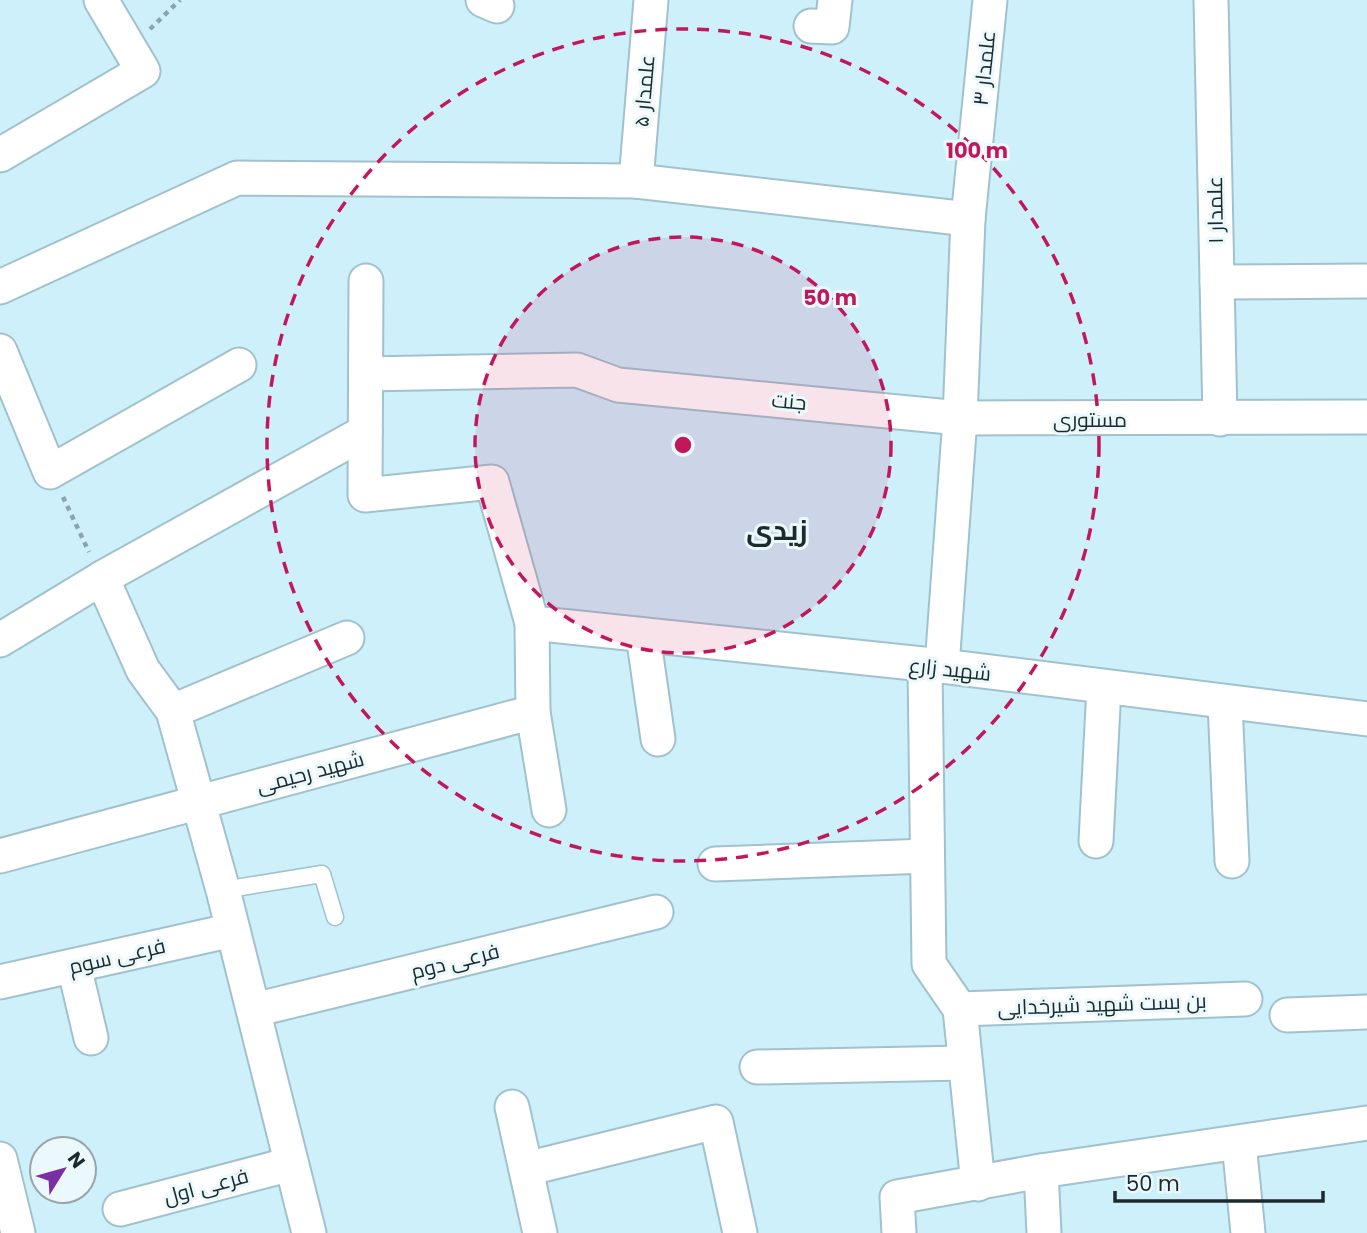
<svg xmlns="http://www.w3.org/2000/svg" width="1367" height="1233" font-family="Poppins,Cairo,sans-serif">
  <rect width="100%" height="100%" fill="#cdf0fb"/>
  <g fill="none" stroke-linecap="round" stroke-linejoin="round">
    <g stroke="#a1c2cd" stroke-width="19">
      <polyline id="lane" points="223,890 322,874 335,917"/>
    </g>
    <g stroke="#a1c2cd" stroke-width="37">
      <g id="street">
        <polyline points="483,0 497,6"/>
        <polyline points="1211,0 1220,419"/>
        <polyline points="811,26 832,27 835,0"/>
        <polyline points="0,155 143,71 101,0"/>
        <polyline points="636,181 651,0"/>
        <polyline points="1217,282 1367,281"/>
        <polyline points="0,287 237,178 636,181 968,219"/>
        <polyline points="0,351 50,472 239,365"/>
        <polyline points="366,374 577,370 618,385 960,418 1367,417"/>
        <polyline points="102,578 143,670 173,711 223,890 309,1233"/>
        <polyline points="532,623 942,666 1367,719"/>
        <polyline points="643,635 658,739"/>
        <polyline points="0,640 102,578 365,432"/>
        <polyline points="942,666 960,418 968,219 990,0"/>
        <polyline points="925,667 929,964 960,1009 978,1184"/>
        <polyline points="1225,703 1232,861"/>
        <polyline points="173,711 347,638"/>
        <polyline points="533,712 549,810"/>
        <polyline points="1096,841 1104,687"/>
        <polyline points="0,856 533,712 532,623 492,482 365,495 366,281"/>
        <polyline points="715,864 927,856"/>
        <polyline points="74,966 91,1038"/>
        <polyline points="0,982 233,930"/>
        <polyline points="960,1009 1245,999"/>
        <polyline points="254,1010 656,912"/>
        <polyline points="1287,1015 1367,1012"/>
        <polyline points="757,1067 965,1063"/>
        <polyline points="512,1107 540,1233"/>
        <polyline points="1239,1143 1248,1233"/>
        <polyline points="0,1159 18,1233"/>
        <polyline points="526,1169 716,1122 740,1233"/>
        <polyline points="1041,1171 1044,1233"/>
        <polyline points="120,1209 291,1164"/>
        <polyline points="899,1233 897,1197 1041,1171 1367,1123"/>
      </g>
    </g>
    <g stroke="#8aa5ae" stroke-width="4.5" stroke-dasharray="5 5" stroke-linecap="butt">
      <polyline points="150,29 180,0"/>
      <polyline points="63,497 89,552"/>
    </g>
    <use href="#lane" stroke="#fff" stroke-width="16"/>
    <use href="#street" stroke="#fff" stroke-width="33"/>
  </g>
  <circle cx="683" cy="445" r="208" fill="#c2185b" fill-opacity=".12"/>
  <g fill="none" stroke="#c2185b" stroke-width="3.5" stroke-dasharray="12 9">
    <circle cx="683" cy="445" r="208"/>
    <circle cx="683" cy="445" r="416"/>
  </g>
  <g text-anchor="middle" dominant-baseline="central" stroke-width="6" stroke-linejoin="round" paint-order="stroke">
    <g font-size="21" fill="#1c2a2e" stroke="#ebf9fd">
      <text transform="translate(984 68) rotate(-84)">علمدار ۳</text>
      <text transform="translate(644 91) rotate(-85)">علمدار ۵</text>
      <text transform="translate(1215 210) rotate(-91)">علمدار ۱</text>
      <text transform="translate(789 401) rotate(5)">جنت</text>
      <text x="1090" y="419">مستوری</text>
      <text transform="translate(950 669) rotate(6)">شهید زارع</text>
      <text transform="translate(310 772) rotate(-15)">شهید رحیمی</text>
      <text transform="translate(117 956) rotate(-13)">فرعی سوم</text>
      <text transform="translate(455 961) rotate(-14)">فرعی دوم</text>
      <text transform="translate(1102 1004) rotate(-2)">بن بست شهید شیرخدایی</text>
      <text transform="translate(206 1186) rotate(-15)">فرعی اول</text>
    </g>
    <g font-size="28" font-weight="bold" fill="#1c2a2e" stroke="#ebf9fd">
      <text x="777" y="530">زیدی</text>
    </g>
  </g>
  <circle cx="683" cy="445" r="10" fill="#c2185b" stroke="#ebf9fd" stroke-width="3.5"/>
  <g font-size="21" text-anchor="middle" font-weight="bold" fill="#c2185b" stroke="#ebf9fd" stroke-width="6" stroke-linejoin="round" paint-order="stroke">
    <text x="977" y="158">100 m</text>
    <text x="830" y="305">50 m</text>
  </g>
  <g transform="translate(63 1170) rotate(53)"><circle r="33" fill="#ebf9fd" stroke="#98a6aa" stroke-width="2"/>
  <path d="M0-5L12 26L0 18L-12 26Z" fill="#7a30a2"/>
  <text y="-10" font-size="19" font-weight="bold" text-anchor="middle" fill="#1c2a2e">N</text>
  </g>
  <path d="M1115 1191v10h208v-10" fill="none" stroke="#1c2a2e" stroke-width="3.5"/>
  <text x="1126" y="1191" font-size="21" fill="#1c2a2e" stroke="#ebf9fd" stroke-width="5" paint-order="stroke">50 m</text>
</svg>
